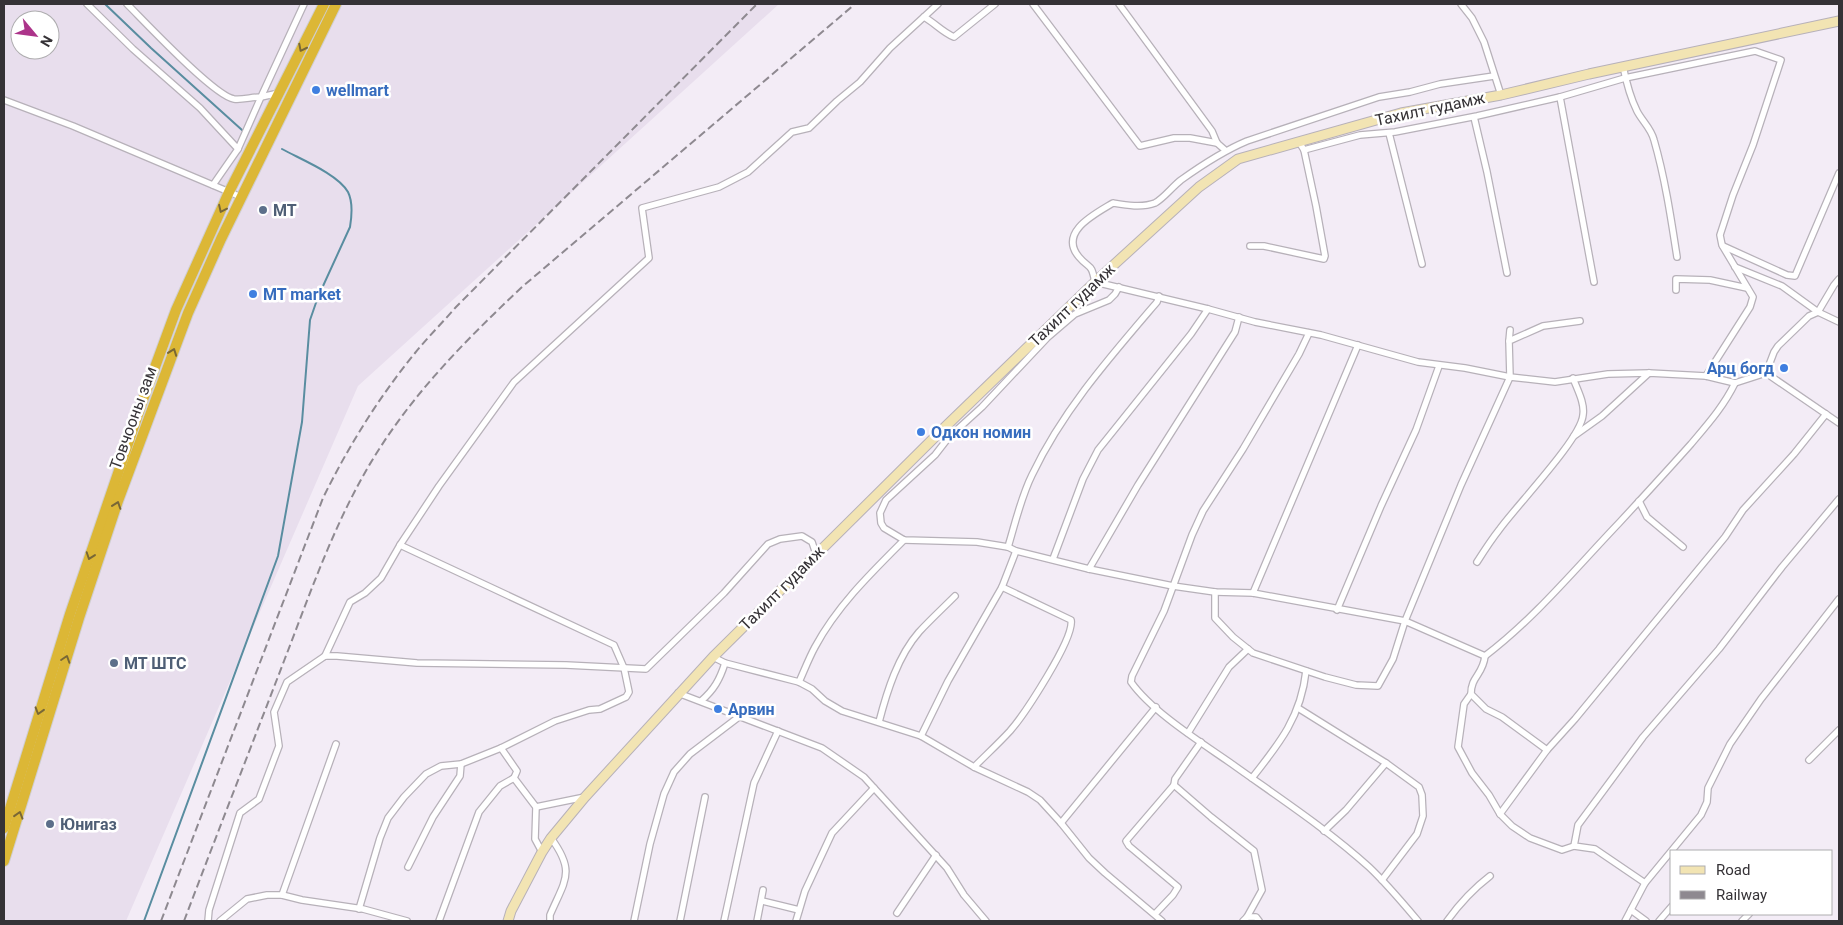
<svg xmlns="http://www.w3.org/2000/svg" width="1843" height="925" font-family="Roboto,sans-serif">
  <rect width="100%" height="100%" fill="#f3ecf6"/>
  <path fill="#e8deed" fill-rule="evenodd" d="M4,4H779L358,386L126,921H4ZM20,20H50V50H20Z"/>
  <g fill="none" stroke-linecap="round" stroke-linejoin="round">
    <g stroke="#598da0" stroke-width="2">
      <polyline points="105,4 151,48 242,130"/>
      <path d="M144,921L278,556L302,422L310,320L318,297L350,227C352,215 353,202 348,192C338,174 300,159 282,149"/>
    </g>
    <g stroke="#b7b1b9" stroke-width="8">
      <g id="minor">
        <polyline points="87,4 133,49 200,108 238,149 261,97 279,93"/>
        <path d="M127,4C145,22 214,96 234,99C242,100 252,97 261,97L304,4"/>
        <polyline points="1033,4 1140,146 1174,138 1190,138 1217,143"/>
        <polyline points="1119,4 1212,131 1217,143 1225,150"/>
        <polyline points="1461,4 1472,18 1484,42 1501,95"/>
        <path d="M924,17C935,23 942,32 954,37L995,4"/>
        <path d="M1623,66C1626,81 1630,97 1637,111C1642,121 1651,128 1654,140C1665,178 1671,218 1677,257"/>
        <path d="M1494,76L1440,84L1410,92L1379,97L1247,141C1223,151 1202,165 1181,180C1172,187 1164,198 1155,203C1142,208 1125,205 1113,203C1095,214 1058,232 1079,257C1090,270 1091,262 1095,282L1208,309L1255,322L1321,335L1418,362L1465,368L1510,377L1555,382L1608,374L1649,373L1706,376L1735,383L1766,373L1839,423"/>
        <polyline points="4,100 73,126 241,197"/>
        <polyline points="1474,117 1487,172 1507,273"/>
        <polyline points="1389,133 1422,264"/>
        <polyline points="1299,142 1304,150 1360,135 1395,132 1477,116 1560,97"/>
        <polyline points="213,185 238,149"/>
        <polyline points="1250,246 1264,246 1324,259 1325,256 1316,206 1304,150"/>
        <polyline points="1723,246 1787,275 1795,276 1839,173"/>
        <polyline points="1735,267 1782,286 1818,312 1839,322"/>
        <polyline points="1594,282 1560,97 1625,78 1755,51 1781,60 1753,145 1733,195 1720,235 1722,245 1753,297 1750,307 1706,376"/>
        <path d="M1119,287L1115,294L1109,300L1075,314L1047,338L982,407L949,437L935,455L886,500L880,513L881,523L884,528L904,540L977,542L1008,547L1016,551L1089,569L1173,586L1215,592L1253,593L1405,621L1485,656C1535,618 1576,568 1619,523C1643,497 1667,471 1691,444C1707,425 1724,406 1735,383"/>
        <polyline points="1676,290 1676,279 1710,280 1747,288"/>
        <path d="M1309,333L1299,354L1243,449L1203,511L1192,535L1164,611L1132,676L1131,682C1152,712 1202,743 1232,764C1278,797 1327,829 1369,867C1387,884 1402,902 1418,921"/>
        <polyline points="1509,341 1510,330"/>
        <polyline points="1766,373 1774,352 1778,346 1809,316 1818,312 1834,285 1839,279"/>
        <polyline points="1574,436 1602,416 1649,373"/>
        <polyline points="1639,501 1647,517 1683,547"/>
        <path d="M1008,547C1015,524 1021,497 1032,475C1063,410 1110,357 1157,302L1159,296"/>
        <polyline points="1053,559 1083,479 1098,450 1191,334 1208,309"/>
        <path d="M1477,562C1484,551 1491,540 1499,530C1516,506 1581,439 1583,415C1585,403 1577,389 1573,378"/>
        <polyline points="1089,569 1138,485 1235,332 1239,317"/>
        <polyline points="1215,592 1215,618 1233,637 1253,653 1325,677 1356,685 1378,686 1393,659 1405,621 1461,485 1510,377 1509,341 1543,326 1580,321"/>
        <polyline points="1253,593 1358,345"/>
        <polyline points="1337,610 1381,506 1416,430 1439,366"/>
        <polyline points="325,656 350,602 365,593 381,578 400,545 439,486 514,382 649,258 642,208 719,187 748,172 792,132 809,128 837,101 860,82 890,48 938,4"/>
        <path d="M1485,656C1483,675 1471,676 1471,694L1486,709L1502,717L1547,750L1575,719L1725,537L1743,510L1794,454L1826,414"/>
        <polyline points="713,657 725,663 799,682 812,689 825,701 842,711 921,736 974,767 1028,792 1040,800 1061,823 1089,858 1105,873 1162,921"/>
        <path d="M799,682C804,671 809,658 815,647C837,606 871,573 904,540"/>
        <polyline points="678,693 822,748 864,777 947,868 964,895 986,921"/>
        <polyline points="1471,694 1464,704 1458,747 1472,773 1489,795 1500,814"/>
        <path d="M701,701C714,690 720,679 725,663"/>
        <polyline points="1298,708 1386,763 1346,810 1324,831"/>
        <path d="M879,722C887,691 898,656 919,632C930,620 943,608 955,596"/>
        <polyline points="1188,733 1229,667 1248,649"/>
        <polyline points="921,736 948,681 1002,587 1016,551"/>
        <polyline points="1201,742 1175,779 1174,785 1211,817 1254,851 1262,890 1247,917"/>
        <polyline points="501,748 517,771 514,778 536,807 535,839 542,852"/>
        <polyline points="1547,750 1500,814 1512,826 1530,838 1562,850 1574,846"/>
        <polyline points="1809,760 1839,730"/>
        <path d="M974,767C986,755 999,743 1010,731C1024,715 1075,638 1071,620L1002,587"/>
        <path d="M1252,778C1279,744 1301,717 1306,671"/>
        <polyline points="536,807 585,797"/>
        <polyline points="1061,823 1156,707"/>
        <polyline points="408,867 433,817 460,776 461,764"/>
        <polyline points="1382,880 1417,834 1423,816 1422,795 1419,787 1386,763"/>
        <polyline points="1645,883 1595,849 1574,846 1578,825 1643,737 1719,649 1782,567 1839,499"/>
        <polyline points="282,895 336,744"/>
        <polyline points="762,901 799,910"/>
        <polyline points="359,909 380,838 388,818 404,797 426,774 441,766 461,764 501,748 555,721 589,710 600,709 626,697 629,692 624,668 614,645 400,545"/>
        <polyline points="1631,910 1646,921"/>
        <polyline points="897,913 936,855"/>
        <polyline points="1155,914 1173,895 1178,887 1129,846 1126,841 1174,785"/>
        <polyline points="208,921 209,910 240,813 259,799 279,746 274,712 287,682 325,656 337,656 417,663 566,665 646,669 724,593 768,544 780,539 802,536 812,542 816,554"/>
        <polyline points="220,921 247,899 267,895 282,895 302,900 363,909 407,921"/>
        <polyline points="439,921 479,812 500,786 514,778"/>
        <path d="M550,921V915C565,880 576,872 551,838"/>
        <polyline points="634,921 650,844 664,794 674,772 690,754 740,716"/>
        <polyline points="680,921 705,797"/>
        <polyline points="724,921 754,783 778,731"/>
        <polyline points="757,921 763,890"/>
        <polyline points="796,921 805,891 832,833 874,788"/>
        <polyline points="1243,921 1247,917 1256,917 1259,921"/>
        <path d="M1447,921C1460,903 1473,889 1490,876"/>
        <polyline points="1625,921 1645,883 1701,815 1707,802 1708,788 1730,744 1761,699 1839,599"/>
        <polyline points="1659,921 1672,906"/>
        <polyline points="1742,921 1749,914"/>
      </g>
    </g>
    <g stroke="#b7b1b9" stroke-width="11">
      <polyline id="secondary" points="508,921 511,911 542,852 551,838 585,797 713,657 944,428 1095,282 1199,187 1238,159 1401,113 1501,95 1589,74 1839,21"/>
    </g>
    <g stroke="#cfcecf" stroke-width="12">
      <g id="trunk">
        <polyline points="4,828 70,614 144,397 176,310 229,192 324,4"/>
        <polyline points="4,861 79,618 118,501 188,313 221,239 336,4"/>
      </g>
    </g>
    <use href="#minor" stroke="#fff" stroke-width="5.5"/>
    <use href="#secondary" stroke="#f2e4b3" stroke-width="9"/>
    <use href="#trunk" stroke="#dcb736" stroke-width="10"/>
    <g stroke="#8e8990" stroke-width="2" stroke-dasharray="8 4" stroke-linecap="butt">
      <path d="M161,921L323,498C348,447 379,397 415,353C428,337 443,322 456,307L757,4"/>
      <path d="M184,921C217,834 251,747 284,661C311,591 336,518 376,454C416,390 467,339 522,287L855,4"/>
    </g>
  </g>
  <defs><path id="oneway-chevron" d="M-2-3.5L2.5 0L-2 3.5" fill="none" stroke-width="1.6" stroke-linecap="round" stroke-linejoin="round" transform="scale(1.25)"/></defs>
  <g stroke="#786736">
    <use href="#oneway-chevron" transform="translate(302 48) rotate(117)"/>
    <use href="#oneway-chevron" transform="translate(222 209) rotate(115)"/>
    <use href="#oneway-chevron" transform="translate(173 352) rotate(-70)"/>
    <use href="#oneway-chevron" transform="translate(117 505) rotate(-71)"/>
    <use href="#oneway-chevron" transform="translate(90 556) rotate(109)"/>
    <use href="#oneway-chevron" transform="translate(66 659) rotate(-72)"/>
    <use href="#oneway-chevron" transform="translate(39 711) rotate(107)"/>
    <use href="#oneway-chevron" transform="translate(19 815) rotate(-73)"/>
  </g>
  <g fill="#3f7fe0" stroke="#fff" stroke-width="2">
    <circle cx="316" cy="90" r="5"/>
    <circle cx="253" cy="294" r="5"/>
    <circle cx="1784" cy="368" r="5"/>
    <circle cx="921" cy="432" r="5"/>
    <circle cx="718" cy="709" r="5"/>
  </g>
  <g fill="#5c6f8a" stroke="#fff" stroke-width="2">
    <circle cx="263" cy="210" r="5"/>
    <circle cx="114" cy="663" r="5"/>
    <circle cx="50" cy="824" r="5"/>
  </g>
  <g text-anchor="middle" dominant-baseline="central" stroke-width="5" stroke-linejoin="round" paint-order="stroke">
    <g font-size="16" font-weight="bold" fill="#366cbe" stroke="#fff" text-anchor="start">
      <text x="326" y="90">wellmart</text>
      <text x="263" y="294">MT market</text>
      <text x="1774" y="368" text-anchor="end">Арц богд</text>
      <text x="931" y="432">Одкон номин</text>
      <text x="728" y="709">Арвин</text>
    </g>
    <g font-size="16" fill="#353236" stroke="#fff">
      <text transform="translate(1430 109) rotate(-12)">Тахилт гудамж</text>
      <text transform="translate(1072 305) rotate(-44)">Тахилт гудамж</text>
      <text transform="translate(133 418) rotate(-70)">Товчооны зам</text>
      <text transform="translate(782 588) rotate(-45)">Тахилт гудамж</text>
    </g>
    <g font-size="16" font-weight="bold" fill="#4e5e75" stroke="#fff" text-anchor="start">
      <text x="273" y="210">МТ</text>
      <text x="124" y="663">MT ШТС</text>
      <text x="60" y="824">Юнигаз</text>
    </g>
  </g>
  <rect width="1843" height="925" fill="none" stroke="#353236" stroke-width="10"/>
  <rect x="1670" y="850" width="162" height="65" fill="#ffffff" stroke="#aeadaf"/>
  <rect x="1680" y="866" width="25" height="8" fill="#f2e4b3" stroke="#aeadaf"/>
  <text x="1716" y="875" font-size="15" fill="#353236">Road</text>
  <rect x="1680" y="891" width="25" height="8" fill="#8e8990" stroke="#aeadaf"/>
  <text x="1716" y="900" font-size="15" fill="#353236">Railway</text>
  <g transform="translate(35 35) rotate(119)"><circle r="24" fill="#ffffff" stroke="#aeadaf"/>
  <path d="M0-4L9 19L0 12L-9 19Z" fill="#ac348a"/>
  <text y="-8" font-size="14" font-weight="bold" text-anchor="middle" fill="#353236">N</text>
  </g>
</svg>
